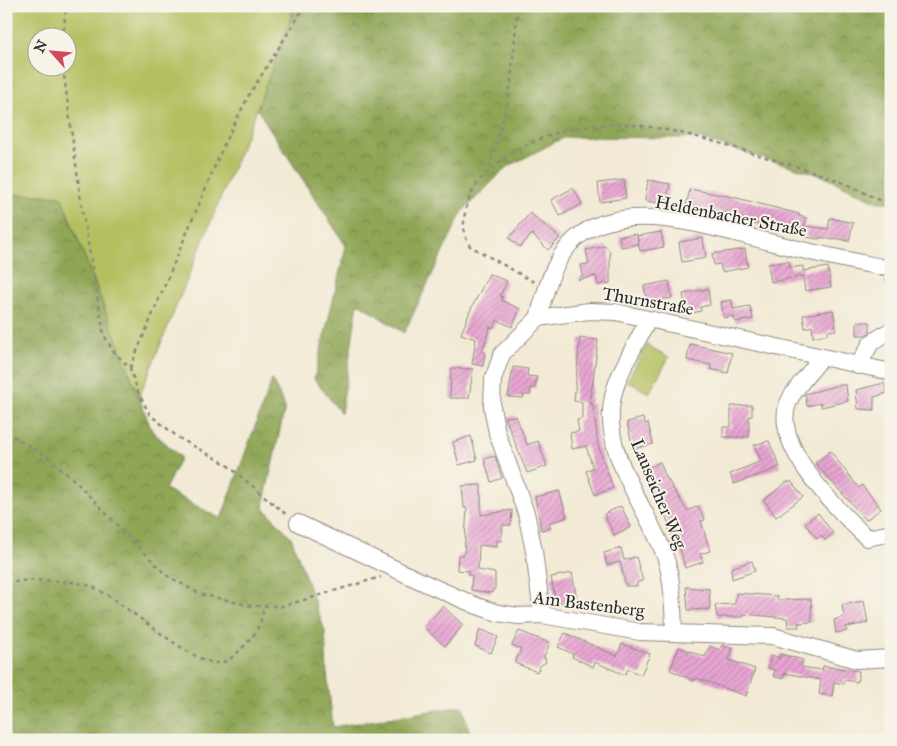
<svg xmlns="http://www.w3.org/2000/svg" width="897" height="746" font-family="'IM FELL Great Primer',serif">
  <defs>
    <pattern id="forest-crowns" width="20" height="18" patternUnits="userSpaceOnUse" patternTransform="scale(1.25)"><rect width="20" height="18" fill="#8fa657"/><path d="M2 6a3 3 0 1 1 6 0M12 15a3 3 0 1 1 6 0" fill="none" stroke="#758748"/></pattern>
    <pattern id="building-hatch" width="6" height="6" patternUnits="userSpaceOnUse" patternTransform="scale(1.25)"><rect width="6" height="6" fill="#e9a6d3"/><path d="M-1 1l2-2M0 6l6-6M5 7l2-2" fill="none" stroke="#bd87ab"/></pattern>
  </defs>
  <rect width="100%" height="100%" fill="#f7f3e8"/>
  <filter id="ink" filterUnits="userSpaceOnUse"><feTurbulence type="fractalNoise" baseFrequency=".02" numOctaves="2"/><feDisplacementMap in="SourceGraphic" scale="10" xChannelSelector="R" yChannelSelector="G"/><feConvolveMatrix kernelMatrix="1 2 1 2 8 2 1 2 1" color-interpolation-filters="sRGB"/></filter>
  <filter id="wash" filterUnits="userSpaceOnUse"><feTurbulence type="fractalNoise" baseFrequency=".0096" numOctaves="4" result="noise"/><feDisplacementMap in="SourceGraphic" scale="20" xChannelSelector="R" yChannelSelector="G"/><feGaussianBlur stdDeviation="1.12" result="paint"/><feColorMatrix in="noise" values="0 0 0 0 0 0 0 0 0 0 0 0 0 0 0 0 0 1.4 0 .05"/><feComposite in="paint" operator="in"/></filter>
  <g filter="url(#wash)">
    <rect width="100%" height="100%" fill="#f2ead4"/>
    <g fill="#b4bf61" stroke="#707546" fill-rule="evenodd">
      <path d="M6,6H295L257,109L139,397L61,196L6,194ZM38,38H68V68H38Z"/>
      <polygon points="647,345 669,357 649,393 627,381"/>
    </g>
    <g fill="url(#forest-crowns)" stroke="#5d6841">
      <polygon points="295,6 891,6 891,202 878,202 820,175 697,138 565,137 507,167 462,212 404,333 358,303 341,413 314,379 346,246 257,109"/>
      <polygon points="6,194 61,196 152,431 181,457 165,489 221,519 272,380 285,407 263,507 291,537 325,631 327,673 333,727 462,706 472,740 6,740"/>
    </g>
    <g id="blocks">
      <g fill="url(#building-hatch)">
        <polygon points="624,180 626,198 600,202 598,183"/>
        <polygon points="648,180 670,184 666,204 645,201"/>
        <polygon points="573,188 582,204 560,216 551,200"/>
        <polygon points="690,189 733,197 799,214 799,216 806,218 803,233 745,222 745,219 729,215 729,213 686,206"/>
        <polygon points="530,213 560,238 548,250 532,234 520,247 509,238"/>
        <polygon points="830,218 853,223 849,241 835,238 834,240 820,237 819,239 806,237 806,226 828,229"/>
        <polygon points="661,232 664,247 640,251 637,236"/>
        <polygon points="637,234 638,244 621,247 619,236"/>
        <polygon points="703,238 706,258 682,262 679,242"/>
        <polygon points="606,246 610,252 610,283 598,285 596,276 578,280 583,275 581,265 589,264 586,250"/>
        <polygon points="745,249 748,267 722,272 720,264 714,265 712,254"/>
        <polygon points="789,261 790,268 803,266 803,271 828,267 831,287 805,291 803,276 771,282 768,264"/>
        <polygon points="489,274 507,281 500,296 503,297 501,300 520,309 512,327 497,320 493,328 490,327 482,351 485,352 483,366 472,364 476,339 461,334 470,311"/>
        <polygon points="669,281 672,298 647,302 644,286"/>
        <polygon points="708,289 710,305 700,307 701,311 687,314 683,294"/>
        <polygon points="732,300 733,309 750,306 753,319 735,322 734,316 724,318 721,302"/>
        <polygon points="833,310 836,330 828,331 828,334 813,337 812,326 805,328 803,315"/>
        <polygon points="857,322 870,322 870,332 865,335 857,335"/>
        <polygon points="580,338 598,340 590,404 593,404 598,445 613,488 595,495 586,471 593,468 586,446 572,449 570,433 579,431 577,420 582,419 582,402 574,401"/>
        <polygon points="690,344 732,353 728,373 710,369 711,365 687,360"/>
        <polygon points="513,367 528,369 527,376 537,377 535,388 531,388 530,395 524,395 523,398 508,397"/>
        <polygon points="451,368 473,369 469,398 450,398"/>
        <polygon points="884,383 887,393 874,397 874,410 858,409 856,390"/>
        <polygon points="839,385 846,385 848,401 821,407 821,403 807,406 805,394"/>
        <polygon points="752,405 752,416 749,416 749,437 723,437 723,427 731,427 731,406"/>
        <polygon points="516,416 527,445 538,441 547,466 527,473 505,417"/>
        <polygon points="643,418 645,424 648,423 653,444 633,449 627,422"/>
        <polygon points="471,436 477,460 459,465 453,442"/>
        <polygon points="769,441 780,467 734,484 730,474 761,461 754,445"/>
        <polygon points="830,451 859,488 862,485 881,509 866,520 815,463"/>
        <polygon points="495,456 502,478 491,482 484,459"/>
        <polygon points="660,462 665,475 687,511 698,506 705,520 701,521 710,551 700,554 703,562 685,568 680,548 677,549 668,527 670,526 644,470"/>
        <polygon points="788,481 789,483 791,481 803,497 776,517 764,500"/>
        <polygon points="481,485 481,515 512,510 511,525 503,525 501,541 497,540 497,547 479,545 478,570 495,573 495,588 491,593 471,590 472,575 468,575 468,571 457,570 458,555 464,555 467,508 464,508 462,486"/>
        <polygon points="559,491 567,517 549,523 551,528 541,530 535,497"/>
        <polygon points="621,506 631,527 614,535 604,514"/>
        <polygon points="818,513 833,533 825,540 821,535 817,539 805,523"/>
        <polygon points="621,548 624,560 636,557 643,581 637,582 637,586 626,586 620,562 607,565 604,553"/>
        <polygon points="752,561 755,571 732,579 731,568"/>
        <polygon points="572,573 577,600 556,603 551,577"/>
        <polygon points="686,587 709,589 710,609 688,610"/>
        <polygon points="736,593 777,596 777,600 811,599 812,622 798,623 799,627 788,627 787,618 743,614 743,617 717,617 715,605 735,604"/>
        <polygon points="864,601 868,623 846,627 847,631 836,633 834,620 844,617 842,605"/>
        <polygon points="443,606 463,625 445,646 424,628"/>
        <polygon points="480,629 498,637 491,653 475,646"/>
        <polygon points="519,631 550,643 544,656 546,662 541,665 537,672 515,663 521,649 512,645"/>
        <polygon points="565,633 617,656 622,644 650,654 641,675 628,669 625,675 595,662 593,667 572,657 573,654 558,647"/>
        <polygon points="722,645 733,649 729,660 755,669 746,696 697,678 695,681 670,670 679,647 705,657 710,646 720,650"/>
        <polygon points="780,654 803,660 801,667 822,670 823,666 859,671 857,682 844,680 843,684 834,682 832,696 819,694 821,680 785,673 783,679 773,676 775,670 768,668 772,655 779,658"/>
      </g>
    </g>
  </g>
  <g filter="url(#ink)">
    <use href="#blocks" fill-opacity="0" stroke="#8e8a80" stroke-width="1"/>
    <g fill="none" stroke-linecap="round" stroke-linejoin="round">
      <g stroke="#8e8a80" stroke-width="18">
        <g id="minor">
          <path d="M538,318C546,289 555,251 583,233C633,199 723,231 778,244C812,253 847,260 881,267"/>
          <path d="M648,320C636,345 619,370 613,396C600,453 647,506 665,556C673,580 673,607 674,631"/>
          <path d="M821,358C811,372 796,386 789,401C769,444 839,511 867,538L891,533"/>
          <polyline points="858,366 871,343 891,330"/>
          <polyline points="298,523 429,585 477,606 498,613 518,616 542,615 640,632 773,636 857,660 891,658"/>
          <polyline points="542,615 534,551 526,513 497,433 492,407 493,379 502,354 538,318 589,311 616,312 891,372"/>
        </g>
      </g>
      <g stroke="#8e8a80" stroke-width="2.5" stroke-dasharray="4 4" stroke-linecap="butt">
        <polyline points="63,38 66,6"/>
        <polyline points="63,68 82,209 104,335 113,351 130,368 138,392 150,415 179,438 226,464 288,516"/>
        <path d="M490,168C493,146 502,127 507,105C514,72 513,39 519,6"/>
        <polyline points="886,279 891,288"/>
        <path d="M534,282L470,246C457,227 467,195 481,179C518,138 580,120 634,125C674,129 714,141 752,153C781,162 811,170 839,181C857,188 873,198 891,205"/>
        <polyline points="130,368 225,142 249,95 305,6"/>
        <polyline points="6,432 48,457 74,480 166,575 200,594 252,606 283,606 381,577"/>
        <path d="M6,583C28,579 72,579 93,587C122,600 192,665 219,663C228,662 235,655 241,649C255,636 261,625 264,607"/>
      </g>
      <use href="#minor" stroke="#fff" stroke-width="16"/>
    </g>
  </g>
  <g text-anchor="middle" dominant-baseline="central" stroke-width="4" stroke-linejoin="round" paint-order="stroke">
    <g font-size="18" fill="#2b2b2b" stroke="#f7f3e8">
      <text transform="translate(731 216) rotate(11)">Heldenbacher Straße</text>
      <text transform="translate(648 301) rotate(10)">Thurnstraße</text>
      <text transform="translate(659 494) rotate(67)">Lauseicher Weg</text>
      <text transform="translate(589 604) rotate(7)">Am Bastenberg</text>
    </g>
  </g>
  <rect width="897" height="746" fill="none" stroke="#f7f3e8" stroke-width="25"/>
  <g transform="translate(52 52) rotate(297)"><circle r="24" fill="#f7f3e8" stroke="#a5a39c"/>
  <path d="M0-4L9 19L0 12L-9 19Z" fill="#d1495b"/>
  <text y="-8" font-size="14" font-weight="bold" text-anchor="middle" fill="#2b2b2b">N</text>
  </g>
</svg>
